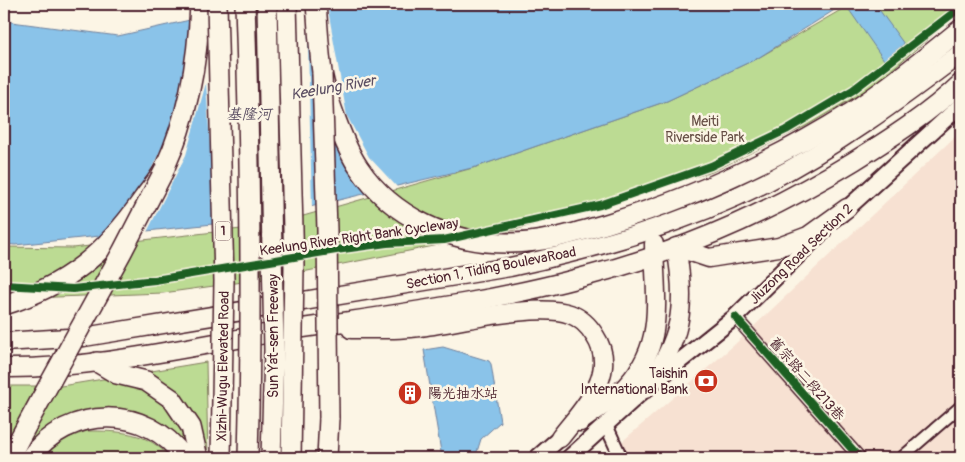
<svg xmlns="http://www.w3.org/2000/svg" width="965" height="462" font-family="Pangolin,'LXGW WenKai TC',sans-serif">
  <rect width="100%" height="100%" fill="#fcf5e5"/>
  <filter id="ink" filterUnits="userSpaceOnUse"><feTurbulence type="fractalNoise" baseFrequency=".02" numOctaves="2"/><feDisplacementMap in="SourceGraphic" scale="10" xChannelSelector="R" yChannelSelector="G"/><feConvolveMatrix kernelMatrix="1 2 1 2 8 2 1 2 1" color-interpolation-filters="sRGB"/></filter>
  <g filter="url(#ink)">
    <polygon fill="#f7e1d2" points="961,131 961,458 603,458 733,346"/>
    <g fill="#bcdb93" stroke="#837d5f">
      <polygon points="851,4 961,4 961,11 870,88 806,126 712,172 515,230 272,278 163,293 4,299 4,247 72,248 268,226 476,167 667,101 758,58"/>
      <polygon points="206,362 208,458 183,458 174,447 95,417 28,452 14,455 55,387"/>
      <polygon points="4,386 36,386 4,446"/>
      <path d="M87,431C119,431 148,431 170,458H36L59,441Z"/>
    </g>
    <g fill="#8ac3e9" stroke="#70819d">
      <polygon points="262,4 844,4 758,58 667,101 476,167 260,219 15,245 4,244 4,21 118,36"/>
      <polygon points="845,4 875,4 904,44 884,60"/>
      <polygon points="443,347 489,361 491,364 500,422 481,439 475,458 442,458 424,350"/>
    </g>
    <g fill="#fcf5e5">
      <polygon points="251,4 307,4 312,209 260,221 215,226 206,83 186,155 146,234 104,236 145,182 176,118 194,16"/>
      <polygon points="310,4 327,4 347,116 369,157 398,188 381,192 331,124 337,203 325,206"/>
    </g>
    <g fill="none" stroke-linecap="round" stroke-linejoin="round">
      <g stroke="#4a1f2b" stroke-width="14">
        <g id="minor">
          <polyline points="735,317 860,458"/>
          <polyline points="901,458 961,406"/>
        </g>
      </g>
      <g stroke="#4a1f2b" stroke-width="16">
        <polyline id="tertiary" points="606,425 621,458"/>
      </g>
      <g stroke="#4a1f2b" stroke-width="19">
        <g id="secondary">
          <polyline points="840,215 961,105"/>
          <polyline points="537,458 560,438"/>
          <polyline points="569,458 645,389 735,317 823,231"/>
        </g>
      </g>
      <g stroke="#4a1f2b" stroke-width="21">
        <g id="trunk">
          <path d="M351,329C374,329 397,330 419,327C455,323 538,302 570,314C581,318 589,326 595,336C620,374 582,409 560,438"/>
          <path d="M4,342L84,337L510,267C598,248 684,224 765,183C835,147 899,100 961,53"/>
          <path d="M4,368C95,369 187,347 277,332C379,316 483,304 583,277C678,253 771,212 854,161C891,138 930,113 961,83"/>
          <path d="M645,389C682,341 687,306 676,247L709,258L779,247L808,236L847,208"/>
          <path d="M580,422C593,412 608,403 620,392C667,348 655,302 654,244"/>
        </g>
      </g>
      <g stroke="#4a1f2b" stroke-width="22">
        <g id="motorway">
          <path d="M316,4C318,26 319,50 322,72C326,96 345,148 359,168C392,217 451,244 510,243C543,243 575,233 606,224C692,198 776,160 852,112C890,87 925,58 961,29"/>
          <path d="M4,305C68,285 105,253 143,199C150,189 160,178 165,167C188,117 198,58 200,4"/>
          <polyline points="97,362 117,374 146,381 172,399 191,427 198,458"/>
          <polyline points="9,458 41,399"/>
          <path d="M30,458C67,405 148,404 184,458"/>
          <polyline points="327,458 329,418"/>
        </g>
      </g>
      <use href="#minor" stroke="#fcf5e5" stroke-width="10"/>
      <use href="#tertiary" stroke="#fcf5e5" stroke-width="12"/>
      <use href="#secondary" stroke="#fcf5e5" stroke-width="15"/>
      <use href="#trunk" stroke="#fcf5e5" stroke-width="18"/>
      <use href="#motorway" stroke="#fcf5e5" stroke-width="19"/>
      <g stroke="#4a1f2b" stroke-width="22" stroke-linecap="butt">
        <g id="motorway-bridge">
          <polyline points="217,4 224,281 221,458"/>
          <path d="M245,4C250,155 252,307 248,458"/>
          <polyline points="267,4 274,350 271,458"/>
          <polyline points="287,4 294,267 291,458"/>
          <polyline points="322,74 327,230 329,418"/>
          <polyline points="41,399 122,252 165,169"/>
        </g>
      </g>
      <use href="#motorway-bridge" stroke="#fcf5e5" stroke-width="19"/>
      <g stroke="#fcf5e5" stroke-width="11">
        <g id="cycleway">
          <polyline points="4,285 73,289 155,280 336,250 387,243 444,240 600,205 711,166 786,130 853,90 961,7"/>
          <polyline points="735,317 860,458"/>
        </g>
      </g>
      <use href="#cycleway" stroke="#1b5e20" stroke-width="8"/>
    </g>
  </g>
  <defs>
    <g id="bank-disc" transform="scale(1.25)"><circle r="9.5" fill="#c8321e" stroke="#fcf5e5"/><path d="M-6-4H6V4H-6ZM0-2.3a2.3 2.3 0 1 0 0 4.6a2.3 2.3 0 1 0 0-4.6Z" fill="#fff"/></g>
    <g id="building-disc" transform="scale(1.25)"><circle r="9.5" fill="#c8321e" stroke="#fcf5e5"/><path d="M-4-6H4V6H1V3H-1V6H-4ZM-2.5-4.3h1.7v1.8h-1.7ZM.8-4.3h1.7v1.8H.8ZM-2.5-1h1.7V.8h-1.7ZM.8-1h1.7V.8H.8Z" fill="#fff"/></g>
  </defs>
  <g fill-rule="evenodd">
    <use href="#bank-disc" x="706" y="381"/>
    <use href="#building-disc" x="410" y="393"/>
  </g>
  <g text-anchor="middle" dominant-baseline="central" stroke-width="5" stroke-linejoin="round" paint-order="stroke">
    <rect fill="#fcf5e5" stroke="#7f5f63" stroke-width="1" x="215.5" y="221.5" width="15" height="19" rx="4"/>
    <g font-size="12" font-weight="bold" fill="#4a1f2b">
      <text x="223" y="231">1</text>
    </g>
    <g font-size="14" fill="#664e45" stroke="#fcf5e5">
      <text x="705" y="121">Meiti<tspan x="705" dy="16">Riverside Park</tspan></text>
    </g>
    <g font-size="14" fill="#4a1f2b" stroke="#fcf5e5">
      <text transform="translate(359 237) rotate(-8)">Keelung River Right Bank Cycleway</text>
      <text transform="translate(801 254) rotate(-44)">Jiuzong Road Section 2</text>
      <text transform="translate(491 268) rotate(-11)">Section 1, Tiding BoulevaRoad</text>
      <text transform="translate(273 336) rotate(-90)">Sun Yat-sen Freeway</text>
      <text transform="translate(223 366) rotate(-89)">Xizhi-Wugu Elevated Road</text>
      <text transform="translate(807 379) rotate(49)">舊宗路二段213巷</text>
    </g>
    <g font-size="14" fill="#4a1f2b" stroke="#fcf5e5" text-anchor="end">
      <text x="688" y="373">Taishin<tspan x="688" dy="16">International Bank</tspan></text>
      <text x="428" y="393" text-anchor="start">陽光抽水站</text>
    </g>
    <g font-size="15" font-style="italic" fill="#5d5064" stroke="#fcf5e5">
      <text transform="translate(333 88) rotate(-10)">Keelung River</text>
      <text x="249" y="114">基隆河</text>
    </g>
  </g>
  <rect width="965" height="462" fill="none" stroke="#fcf5e5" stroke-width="20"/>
  <rect x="10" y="10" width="945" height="442" fill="none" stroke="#4a1f2b" stroke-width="2" filter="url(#ink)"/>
</svg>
